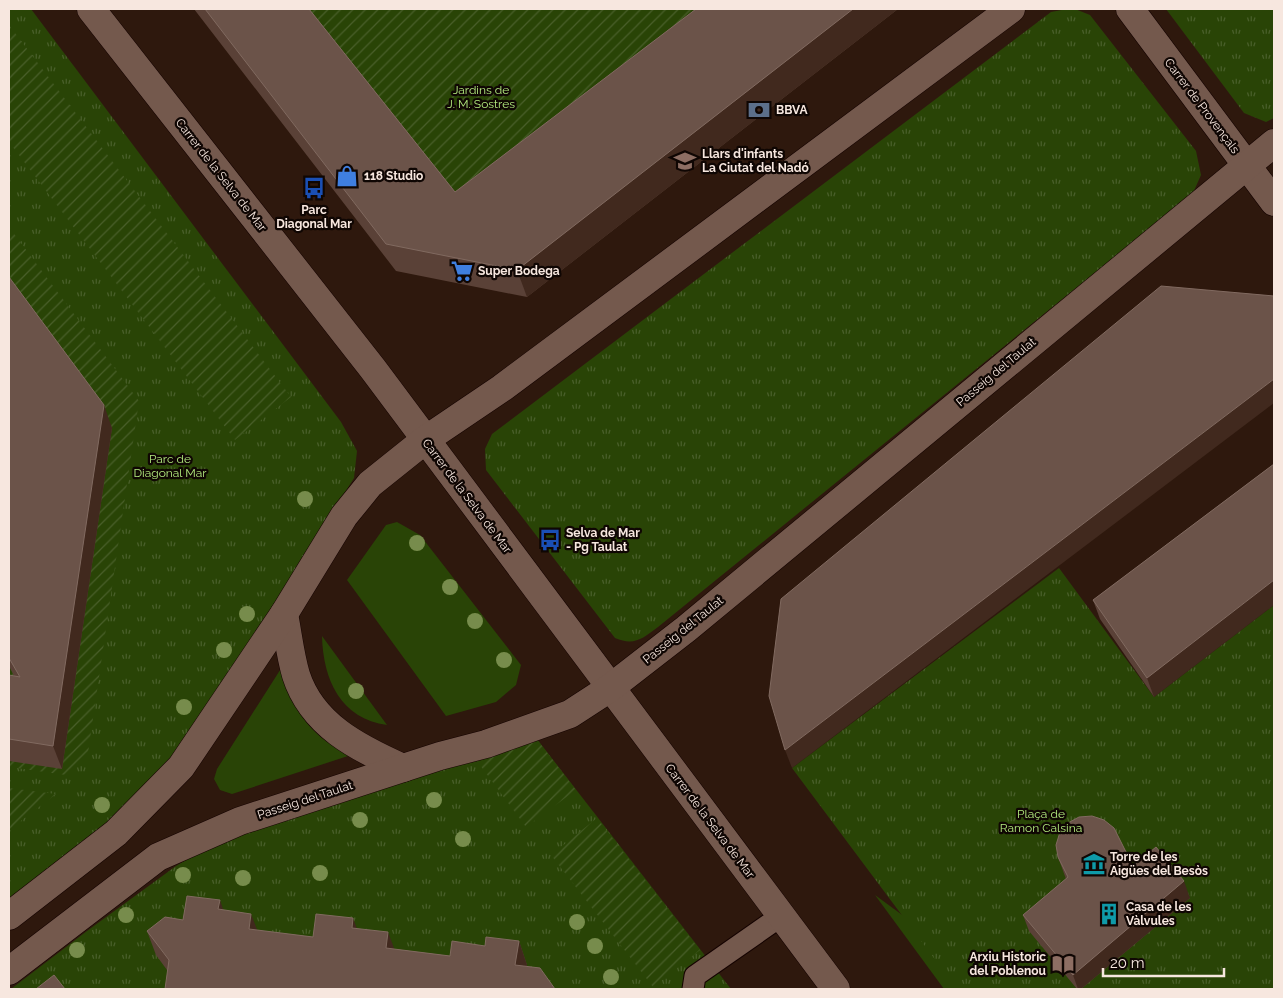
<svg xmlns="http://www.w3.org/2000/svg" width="1283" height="998" font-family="Raleway,sans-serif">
  <defs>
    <pattern id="park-tufts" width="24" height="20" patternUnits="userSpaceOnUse" patternTransform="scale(1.25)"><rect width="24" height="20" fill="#294406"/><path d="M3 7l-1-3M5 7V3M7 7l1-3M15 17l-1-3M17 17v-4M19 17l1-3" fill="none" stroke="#495f2a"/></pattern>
    <pattern id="garden-furrows" width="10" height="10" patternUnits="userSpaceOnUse" patternTransform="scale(1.25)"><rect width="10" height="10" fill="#294406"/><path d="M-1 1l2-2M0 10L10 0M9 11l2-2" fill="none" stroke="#495f2a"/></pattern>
  </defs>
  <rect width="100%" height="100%" fill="#2e180d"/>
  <g fill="#294406">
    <polygon points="397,522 420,535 521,665 516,685 496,702 446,716 347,580 386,525"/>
    <path d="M322,636L387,725C341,719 323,680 322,636Z"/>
    <path d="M282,667C296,715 306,730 348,756L232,794L220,790L214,779L217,769Z"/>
    <polygon points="875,895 1003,989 944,989"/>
  </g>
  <g fill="url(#park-tufts)">
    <polygon points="9,9 31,9 341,422 357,451 354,478 175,761 147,793 9,899"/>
    <path d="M1067,9H1075L1090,15L1196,151L1201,175L1193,193L658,627C642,639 634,646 615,638L486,470L485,449L492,434L1051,12Z"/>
    <polygon points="1166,9 1274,9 1274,118 1266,122 1244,113"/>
    <polygon points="1059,568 1154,697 1274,605 1274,989 957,989 792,768"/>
    <polygon points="536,738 731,989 11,989 87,931 176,866 230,834"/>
  </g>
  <g fill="url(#garden-furrows)">
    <polygon points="298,9 741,9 465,219"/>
    <polygon points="9,25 291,397 235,440 9,142"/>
    <polygon points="9,227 139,401 87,760 66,775 9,767 9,666 63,759 9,289"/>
    <polygon points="536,738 576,790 526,827 474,757"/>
    <polygon points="9,788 56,794 9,830"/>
    <polygon points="597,818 700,950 653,987 551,855"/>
  </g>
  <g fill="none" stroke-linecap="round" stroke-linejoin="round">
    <g stroke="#150300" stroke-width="23">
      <polyline id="service" points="693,989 695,976 781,916"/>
    </g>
    <g stroke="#150300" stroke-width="29">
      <polyline id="minor" points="1130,9 1274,202"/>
    </g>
    <g stroke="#150300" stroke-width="29">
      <g id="tertiary">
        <polyline points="91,9 373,369 836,989"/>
        <path d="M284,614C288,634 290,655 296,675C312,725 358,748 403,768"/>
        <polyline points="9,916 116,833 181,767 284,614 344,516 370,484 425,440 502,388 1011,9"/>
        <polyline points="9,971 158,857 240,821 440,756 486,744 570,714 610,688 686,629 1274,143"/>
      </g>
    </g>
    <use href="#service" stroke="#74594d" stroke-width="21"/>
    <use href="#minor" stroke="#74594d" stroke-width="28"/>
    <use href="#tertiary" stroke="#74594d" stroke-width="28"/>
  </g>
  <g fill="#778c4c">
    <circle cx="305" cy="499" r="8"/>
    <circle cx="417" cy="543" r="8"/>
    <circle cx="450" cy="587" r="8"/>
    <circle cx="247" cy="614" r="8"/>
    <circle cx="475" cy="621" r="8"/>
    <circle cx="224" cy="650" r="8"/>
    <circle cx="504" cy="660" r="8"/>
    <circle cx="356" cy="691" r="8"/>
    <circle cx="184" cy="707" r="8"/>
    <circle cx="434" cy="800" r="8"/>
    <circle cx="102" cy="805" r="8"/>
    <circle cx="360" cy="820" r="8"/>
    <circle cx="463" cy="839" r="8"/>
    <circle cx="320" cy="873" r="8"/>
    <circle cx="183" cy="875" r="8"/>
    <circle cx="243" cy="878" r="8"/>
    <circle cx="126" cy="915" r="8"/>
    <circle cx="577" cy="922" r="8"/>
    <circle cx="595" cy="946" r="8"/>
    <circle cx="77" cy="950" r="8"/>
    <circle cx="611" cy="977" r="8"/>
  </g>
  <g fill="#5a4137">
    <polygon points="194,9 309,9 455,192 696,9 898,9 527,297 396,271"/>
    <polygon points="9,277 112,428 62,769 9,761 9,675 14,676 9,666"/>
    <polygon points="1274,464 1154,697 1100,619 1093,600"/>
    <polygon points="1058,857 1133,866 1190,898 1081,989 1077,989 1029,931 1023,915 1066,879"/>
    <polygon points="223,910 257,930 313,937 356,928 394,949 450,956 485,946 519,941 527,965 527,967 167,970 156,955 147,931 183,920"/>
  </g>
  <g fill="#41291e">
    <polygon points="853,9 898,9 527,297 517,270"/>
    <polygon points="1274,379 1274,403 792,768 785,750"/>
    <polygon points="104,405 112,428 62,769 53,746"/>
    <polygon points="1274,580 1274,605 1154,697 1147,678"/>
    <polygon points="1184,881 1190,898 1081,989 1078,989 1073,975"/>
    <polygon points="220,900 228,924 218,909"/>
    <polygon points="251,914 260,937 249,929"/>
    <polygon points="353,918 362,942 352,928"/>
    <polygon points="388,932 397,956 386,948"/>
    <polygon points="519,941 527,965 524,989 515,965"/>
  </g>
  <g fill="#6b5349" stroke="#816a60">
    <polygon points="205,9 309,9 455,192 696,9 853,9 517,270 386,244"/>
    <polygon points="9,277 104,405 53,746 9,739 9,675 20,677 9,658"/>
    <polygon points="1161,286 1274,296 1274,379 785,750 769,696 781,599"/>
    <polygon points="1274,464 1274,580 1147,678 1093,600"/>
    <polygon points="1092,816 1104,820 1114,828 1133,866 1156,847 1184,881 1073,975 1023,915 1068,877 1058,857 1056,845 1060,832 1068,823 1079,817"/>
    <polygon points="187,896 220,900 218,909 251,914 249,929 313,937 316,914 353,918 352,928 388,932 386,948 450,956 452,941 485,946 486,937 519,941 515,965 540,968 555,989 165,989 169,960 147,931 165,917 183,920"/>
    <polygon points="54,975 65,989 36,989"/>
  </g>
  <defs>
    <g id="bank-bare" transform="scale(1.725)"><path d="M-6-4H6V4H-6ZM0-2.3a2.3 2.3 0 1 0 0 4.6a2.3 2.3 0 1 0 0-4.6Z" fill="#5c6f8a" stroke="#0f0603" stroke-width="2.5" paint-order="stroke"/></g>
    <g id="school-bare" transform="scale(1.725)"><path d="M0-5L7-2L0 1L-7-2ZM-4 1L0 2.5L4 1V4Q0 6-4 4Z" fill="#8d6e63" stroke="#0f0603" stroke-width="2.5" paint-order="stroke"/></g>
    <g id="shop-bare" transform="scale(1.725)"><path d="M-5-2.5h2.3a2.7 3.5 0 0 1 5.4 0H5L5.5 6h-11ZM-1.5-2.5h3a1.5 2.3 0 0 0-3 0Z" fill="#3f7fe0" stroke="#0f0603" stroke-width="2.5" paint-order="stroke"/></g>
    <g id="bus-bare" transform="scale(1.725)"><path d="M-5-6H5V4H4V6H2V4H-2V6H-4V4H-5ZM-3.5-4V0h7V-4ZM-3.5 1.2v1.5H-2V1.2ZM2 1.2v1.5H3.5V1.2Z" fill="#1a4fb4" stroke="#0f0603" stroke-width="2.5" paint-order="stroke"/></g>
    <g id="supermarket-bare" transform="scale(1.725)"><path d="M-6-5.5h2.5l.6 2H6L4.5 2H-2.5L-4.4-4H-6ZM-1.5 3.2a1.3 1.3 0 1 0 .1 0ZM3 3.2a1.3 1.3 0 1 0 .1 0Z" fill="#3f7fe0" stroke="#0f0603" stroke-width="2.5" paint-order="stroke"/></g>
    <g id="museum-bare" transform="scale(1.725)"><path d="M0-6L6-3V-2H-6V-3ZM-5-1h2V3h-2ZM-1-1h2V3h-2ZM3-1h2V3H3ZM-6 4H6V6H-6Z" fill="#0f9aa8" stroke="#0f0603" stroke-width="2.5" paint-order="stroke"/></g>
    <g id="building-bare" transform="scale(1.725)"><path d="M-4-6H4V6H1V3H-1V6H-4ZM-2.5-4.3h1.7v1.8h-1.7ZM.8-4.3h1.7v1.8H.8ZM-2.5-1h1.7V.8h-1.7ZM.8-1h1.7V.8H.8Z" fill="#0f9aa8" stroke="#0f0603" stroke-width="2.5" paint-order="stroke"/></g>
    <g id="library-bare" transform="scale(1.725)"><path d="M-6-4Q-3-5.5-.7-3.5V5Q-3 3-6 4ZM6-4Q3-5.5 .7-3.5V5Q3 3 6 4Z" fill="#8d6e63" stroke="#0f0603" stroke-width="2.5" paint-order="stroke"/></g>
  </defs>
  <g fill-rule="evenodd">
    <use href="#bank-bare" x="759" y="110"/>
    <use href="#school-bare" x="685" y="161"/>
    <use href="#shop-bare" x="347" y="176"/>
    <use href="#bus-bare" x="314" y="188"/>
    <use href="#supermarket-bare" x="462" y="271"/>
    <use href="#bus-bare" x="550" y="540"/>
    <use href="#museum-bare" x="1094" y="864"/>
    <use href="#building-bare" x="1109" y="914"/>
    <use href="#library-bare" x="1063" y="964"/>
  </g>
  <g text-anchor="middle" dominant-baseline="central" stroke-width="4.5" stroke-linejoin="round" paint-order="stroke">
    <g font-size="12" fill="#b3eb7f" stroke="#0f0603">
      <text x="481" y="90">Jardins de<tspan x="481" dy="14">J. M. Sostres</tspan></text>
      <text x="170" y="459">Parc de<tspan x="170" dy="14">Diagonal Mar</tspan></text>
      <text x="1041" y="814">Plaça de<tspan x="1041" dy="14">Ramon Calsina</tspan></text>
    </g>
    <g font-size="12" fill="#f7e7df" stroke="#0f0603">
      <text transform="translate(1202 106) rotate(53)">Carrer de Provençals</text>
      <text transform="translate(221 175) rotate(52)">Carrer de la Selva de Mar</text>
      <text transform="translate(996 372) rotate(-40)">Passeig del Taulat</text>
      <text transform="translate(467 496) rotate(53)">Carrer de la Selva de Mar</text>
      <text transform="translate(683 630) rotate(-39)">Passeig del Taulat</text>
      <text transform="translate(305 800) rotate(-18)">Passeig del Taulat</text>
      <text transform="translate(710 821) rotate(53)">Carrer de la Selva de Mar</text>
    </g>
    <g font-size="12" font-weight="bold" fill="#f7e7df" stroke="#0f0603" text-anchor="start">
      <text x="776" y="110">BBVA</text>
      <text x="702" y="154">Llars d'infants<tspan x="702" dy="14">La Ciutat del Nadó</tspan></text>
      <text x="364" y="176">118 Studio</text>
      <text x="314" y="210" text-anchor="middle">Parc<tspan x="314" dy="14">Diagonal Mar</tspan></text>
      <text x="478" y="271">Super Bodega</text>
      <text x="566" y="533">Selva de Mar<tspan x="566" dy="14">- Pg Taulat</tspan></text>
      <text x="1110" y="857">Torre de les<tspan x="1110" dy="14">Aigües del Besòs</tspan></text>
      <text x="1126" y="907">Casa de les<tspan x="1126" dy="14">Vàlvules</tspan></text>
      <text x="1046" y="957" text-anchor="end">Arxiu Historic<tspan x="1046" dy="14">del Poblenou</tspan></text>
    </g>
  </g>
  <rect width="1283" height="998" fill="none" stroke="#f7e7df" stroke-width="20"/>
  <path d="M1103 968v8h121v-8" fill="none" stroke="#f7e7df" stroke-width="2.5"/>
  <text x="1110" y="968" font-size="15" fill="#f7e7df" stroke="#0f0603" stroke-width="4" paint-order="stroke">20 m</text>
</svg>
